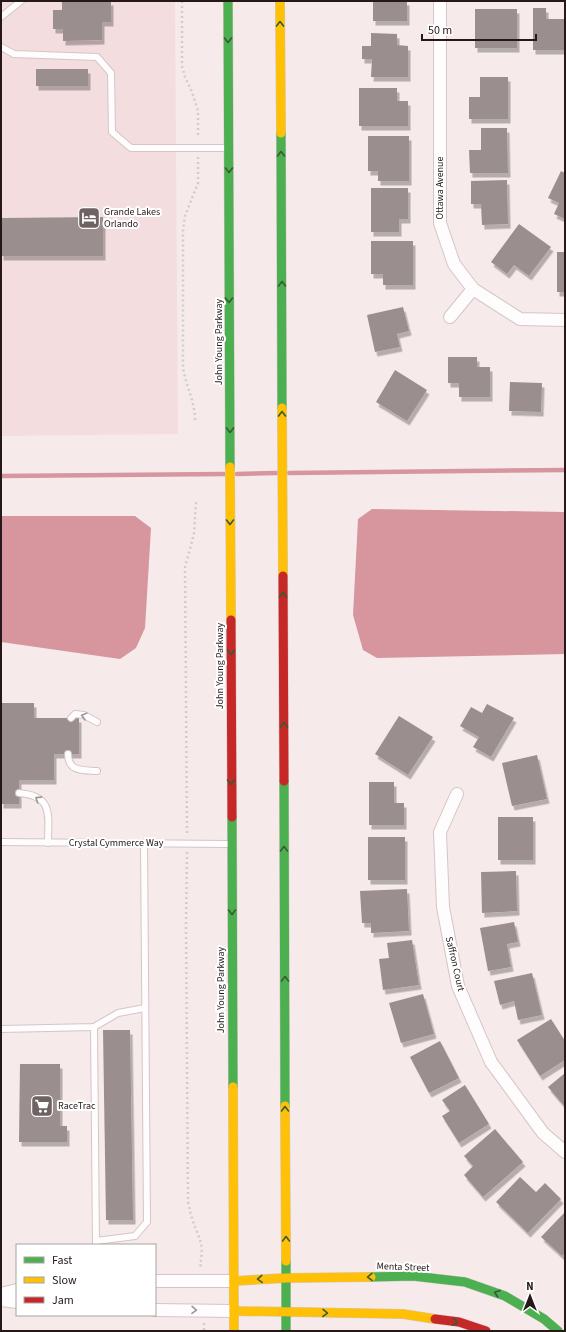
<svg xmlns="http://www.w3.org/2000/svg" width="566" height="1332" font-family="'Source Sans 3',sans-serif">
  <defs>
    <filter id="shadow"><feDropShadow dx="2.5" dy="4.5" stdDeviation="0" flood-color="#0004"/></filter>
  </defs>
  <rect width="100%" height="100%" fill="#f7eaeb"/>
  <polygon fill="#f4dddf" points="1,1 175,1 178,434 1,436"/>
  <g fill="#d7959d">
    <polygon points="372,509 565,512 565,654 377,658 363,650 353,615 358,519"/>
    <polygon points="1,516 135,516 151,528 145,628 136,648 120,659 1,642"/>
  </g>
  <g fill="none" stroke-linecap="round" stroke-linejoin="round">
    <g stroke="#d7959d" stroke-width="4.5">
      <polyline points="289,473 565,470"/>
      <polyline points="237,474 277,473"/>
      <polyline points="1,476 225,474"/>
    </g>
  </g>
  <g fill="#9b8e8f" filter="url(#shadow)">
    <polygon points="62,1 111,1 111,22 102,22 102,40 63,41 63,29 53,29 53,10 62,10"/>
    <rect x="373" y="1" width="34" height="20"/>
    <polygon points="533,8 546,8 546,19 565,19 565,50 533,50"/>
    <rect x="475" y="9" width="42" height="39"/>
    <polygon points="371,33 397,34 397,45 408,46 408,77 371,77 372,59 362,59 362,46 371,46"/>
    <rect x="36" y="69" width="52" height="17"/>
    <polygon points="480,77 508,77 508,119 469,119 469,97 480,97"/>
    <polygon points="359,88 397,88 397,101 408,101 408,126 359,126"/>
    <polygon points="481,128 507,128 508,173 470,173 469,150 481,150"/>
    <polygon points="368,136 409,136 409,181 378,181 378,171 368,171"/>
    <polygon points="561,171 565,173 565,219 554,214 559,203 548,198"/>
    <polygon points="507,180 508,224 482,225 481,204 471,204 471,181"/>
    <polygon points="371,188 408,188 408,219 399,219 399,232 371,232"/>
    <polygon points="103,217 103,256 1,256 1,218"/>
    <polygon points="519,224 551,247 529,276 514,265 507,274 491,262"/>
    <polygon points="371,241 413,241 413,285 383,285 383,274 371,274"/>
    <rect x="557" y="252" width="8" height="40"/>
    <polygon points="403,307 409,331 397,334 400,347 375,352 367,315"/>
    <polygon points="448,357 477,357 477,367 490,367 490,397 459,397 459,383 448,383"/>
    <polygon points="395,370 427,390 407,421 376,402"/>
    <polygon points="510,382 542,383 541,412 509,411"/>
    <polygon points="1,703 34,703 34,718 79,718 79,754 54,754 54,780 19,780 19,804 1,804"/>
    <polygon points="487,704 514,718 491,757 473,747 479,737 460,726 471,707 482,713"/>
    <polygon points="399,716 433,737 408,775 375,754"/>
    <polygon points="537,755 547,799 512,806 502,763"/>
    <polygon points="369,782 394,782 394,803 404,803 404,825 369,825"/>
    <rect x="498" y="817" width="35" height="43"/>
    <rect x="368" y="837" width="37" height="43"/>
    <polygon points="516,871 517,911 482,913 481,872"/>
    <polygon points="407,889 409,931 371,933 371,923 362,923 360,891"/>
    <polygon points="514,922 518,942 507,944 511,967 488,971 480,928"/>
    <polygon points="412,940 419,985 383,990 379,959 389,958 387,943"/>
    <polygon points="532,973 542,1015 518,1020 514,1001 500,1005 494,981"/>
    <polygon points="423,994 434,1034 401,1043 389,1003"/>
    <polygon points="551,1019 565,1041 565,1060 540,1076 517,1040"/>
    <polygon points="103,1030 130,1030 133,1220 106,1220"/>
    <polygon points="440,1041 459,1078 429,1093 410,1057"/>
    <polygon points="20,1064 60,1064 60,1126 67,1126 67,1142 19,1142"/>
    <polygon points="565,1073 565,1107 548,1087"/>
    <polygon points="465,1085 489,1124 459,1143 442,1116 450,1111 442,1100"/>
    <polygon points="495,1129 523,1162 483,1197 464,1175 473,1166 464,1156"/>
    <polygon points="520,1177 536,1192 545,1183 561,1199 528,1233 496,1202"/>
    <polygon points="565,1212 565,1253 562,1256 541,1237"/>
  </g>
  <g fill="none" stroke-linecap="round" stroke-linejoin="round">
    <g stroke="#d4c6c7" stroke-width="8">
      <g id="lane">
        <polyline points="1,17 21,1"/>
        <polyline points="1,47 14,54 97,57 111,73 112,132 131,148 225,148"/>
        <polyline points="71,718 75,714 84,715 97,722"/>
        <path d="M68,754C68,772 83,770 97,771"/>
        <path d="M19,793C54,796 48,815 48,843"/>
        <polyline points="1,842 227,844"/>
        <polyline points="94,1027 96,1245"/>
        <polyline points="1,1029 94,1027 118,1013 145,1008"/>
        <polyline points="96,1241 135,1236 147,1222 144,843"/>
      </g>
    </g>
    <g stroke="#d4c6c7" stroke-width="14">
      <g id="street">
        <polyline points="440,1 440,223 454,264 473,289 520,319 565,320"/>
        <polyline points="450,317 473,289"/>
        <polyline points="457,794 440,832 443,907 458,986 491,1062 543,1133 565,1152"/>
        <polyline points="155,1281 234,1281"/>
        <polyline points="1,1294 17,1290"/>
        <polyline points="1,1300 17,1302"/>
        <polyline points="155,1310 234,1311"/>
      </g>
    </g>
    <g stroke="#d4c6c7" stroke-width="10">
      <g id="fast">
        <polyline points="228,1 230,467"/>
        <polyline points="281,133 282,408"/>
        <polyline points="284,781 285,1106"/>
        <polyline points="232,817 233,1087"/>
        <polyline points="286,1261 286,1331"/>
        <polyline points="371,1277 413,1276 465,1282 505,1296 544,1319 558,1331"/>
      </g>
    </g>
    <g stroke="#d4c6c7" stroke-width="10">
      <g id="slow">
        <polyline points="280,1 281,133"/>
        <polyline points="282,408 283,576"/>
        <polyline points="230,467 231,620"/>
        <polyline points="233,1087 234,1331"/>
        <polyline points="285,1106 286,1261"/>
        <polyline points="234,1281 286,1278 371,1277"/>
        <polyline points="234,1311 403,1314 435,1319"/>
      </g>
    </g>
    <g stroke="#d4c6c7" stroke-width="10">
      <g id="jam">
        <polyline points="283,576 284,781"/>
        <polyline points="231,620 232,817"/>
        <polyline points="435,1319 459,1322 486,1331"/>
      </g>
    </g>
    <g stroke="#d1cccd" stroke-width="2.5" stroke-dasharray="2 3" stroke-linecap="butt">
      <polyline points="182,1 182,66 185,77 192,92 198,111 198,138"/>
      <path d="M195,420C195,402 186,386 183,368V230L185,216L198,183V157"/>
      <polyline points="187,833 185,567 194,534 196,502"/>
      <path d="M187,852L186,926L188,1202C190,1208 190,1213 192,1218C198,1238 205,1242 200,1265L202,1266"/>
      <polyline points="204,1323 204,1331"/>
    </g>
    <use href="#lane" stroke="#fefcfc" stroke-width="6"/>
    <use href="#street" stroke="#fefcfc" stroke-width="12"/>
    <use href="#fast" stroke="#4caf50" stroke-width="9"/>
    <use href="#slow" stroke="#ffc107" stroke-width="9"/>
    <use href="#jam" stroke="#c62828" stroke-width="9"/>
  </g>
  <defs><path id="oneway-chevron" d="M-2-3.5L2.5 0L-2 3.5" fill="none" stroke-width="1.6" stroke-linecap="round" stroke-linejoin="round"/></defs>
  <g stroke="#375c32">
    <use href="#oneway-chevron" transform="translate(280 24) rotate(-90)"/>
    <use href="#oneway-chevron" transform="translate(228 40) rotate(90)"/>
    <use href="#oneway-chevron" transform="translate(281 154) rotate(-90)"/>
    <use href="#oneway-chevron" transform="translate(229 170) rotate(90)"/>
    <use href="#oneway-chevron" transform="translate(282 284) rotate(-90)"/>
    <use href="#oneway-chevron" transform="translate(229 300) rotate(90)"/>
    <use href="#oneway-chevron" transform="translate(282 414) rotate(-90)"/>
    <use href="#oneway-chevron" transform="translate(230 430) rotate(90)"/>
    <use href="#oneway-chevron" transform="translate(230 522) rotate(90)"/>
    <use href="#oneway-chevron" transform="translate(283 595) rotate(-90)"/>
    <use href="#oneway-chevron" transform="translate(231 652) rotate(90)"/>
    <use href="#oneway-chevron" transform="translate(284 725) rotate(-90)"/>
    <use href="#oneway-chevron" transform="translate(231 782) rotate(90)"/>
    <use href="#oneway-chevron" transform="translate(284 849) rotate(-90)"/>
    <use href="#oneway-chevron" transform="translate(232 912) rotate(90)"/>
    <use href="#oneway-chevron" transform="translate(285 979) rotate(-90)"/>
    <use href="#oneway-chevron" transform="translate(285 1109) rotate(-90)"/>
    <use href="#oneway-chevron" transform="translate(286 1239) rotate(-90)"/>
    <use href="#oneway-chevron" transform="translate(370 1277) rotate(179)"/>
    <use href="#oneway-chevron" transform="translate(260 1279) rotate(177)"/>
    <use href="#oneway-chevron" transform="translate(497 1293) rotate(-160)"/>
    <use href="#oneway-chevron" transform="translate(325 1313) rotate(1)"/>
    <use href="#oneway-chevron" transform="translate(455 1322) rotate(10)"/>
  </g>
  <g stroke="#9d9596">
    <use href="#oneway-chevron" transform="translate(84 716) rotate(-165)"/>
    <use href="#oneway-chevron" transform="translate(38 799) rotate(-147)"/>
    <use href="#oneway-chevron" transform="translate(194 1310) rotate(1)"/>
  </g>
  <defs>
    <g id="hotel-square" transform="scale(1.15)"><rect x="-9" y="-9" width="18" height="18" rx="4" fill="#6f6262" stroke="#fff"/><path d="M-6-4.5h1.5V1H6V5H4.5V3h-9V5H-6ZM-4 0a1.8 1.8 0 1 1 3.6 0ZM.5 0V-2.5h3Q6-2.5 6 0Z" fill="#fff"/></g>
    <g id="supermarket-square" transform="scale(1.15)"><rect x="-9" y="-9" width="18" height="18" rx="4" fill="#6f6262" stroke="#fff"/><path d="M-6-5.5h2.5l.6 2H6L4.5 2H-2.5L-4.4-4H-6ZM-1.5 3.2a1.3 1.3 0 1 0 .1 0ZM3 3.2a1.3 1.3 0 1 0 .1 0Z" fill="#fff"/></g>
  </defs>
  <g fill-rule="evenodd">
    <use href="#hotel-square" x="89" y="218"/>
    <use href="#supermarket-square" x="42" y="1106"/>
  </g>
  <g text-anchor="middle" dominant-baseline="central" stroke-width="4" stroke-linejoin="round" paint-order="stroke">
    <g font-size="10" fill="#261819" stroke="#fff">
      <text transform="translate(440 188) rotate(-90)">Ottawa Avenue</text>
      <text transform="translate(219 342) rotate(-90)">John Young Parkway</text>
      <text transform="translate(220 666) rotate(-90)">John Young Parkway</text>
      <text x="116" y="843">Crystal Cymmerce Way</text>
      <text transform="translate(455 964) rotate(77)">Saffron Court</text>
      <text transform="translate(221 990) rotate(-90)">John Young Parkway</text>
      <text transform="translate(403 1267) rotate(2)">Menta Street</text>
    </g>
    <g font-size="10" fill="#261819" stroke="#fff" text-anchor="start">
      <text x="104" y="212">Grande Lakes<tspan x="104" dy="12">Orlando</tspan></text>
      <text x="58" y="1106">RaceTrac</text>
    </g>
  </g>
  <rect width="566" height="1332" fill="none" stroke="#261819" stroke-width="4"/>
  <rect x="16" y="1244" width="140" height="72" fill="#ffffff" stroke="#a8a3a3"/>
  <rect x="24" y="1257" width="20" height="6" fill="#4caf50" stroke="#a8a3a3"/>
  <text x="52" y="1264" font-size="12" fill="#261819">Fast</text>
  <rect x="24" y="1277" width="20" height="6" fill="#ffc107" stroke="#a8a3a3"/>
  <text x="52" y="1284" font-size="12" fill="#261819">Slow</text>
  <rect x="24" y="1297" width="20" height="6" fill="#c62828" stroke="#a8a3a3"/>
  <text x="52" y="1304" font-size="12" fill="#261819">Jam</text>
  <g transform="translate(530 1296)" stroke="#ffffff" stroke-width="3" paint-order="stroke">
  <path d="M0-3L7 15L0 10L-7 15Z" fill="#261819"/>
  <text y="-6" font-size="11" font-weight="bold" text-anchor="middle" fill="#261819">N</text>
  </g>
  <path d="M422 34v6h114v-6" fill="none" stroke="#261819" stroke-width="2"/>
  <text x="428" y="34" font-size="12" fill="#261819" stroke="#ffffff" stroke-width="3" paint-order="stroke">50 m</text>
</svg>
